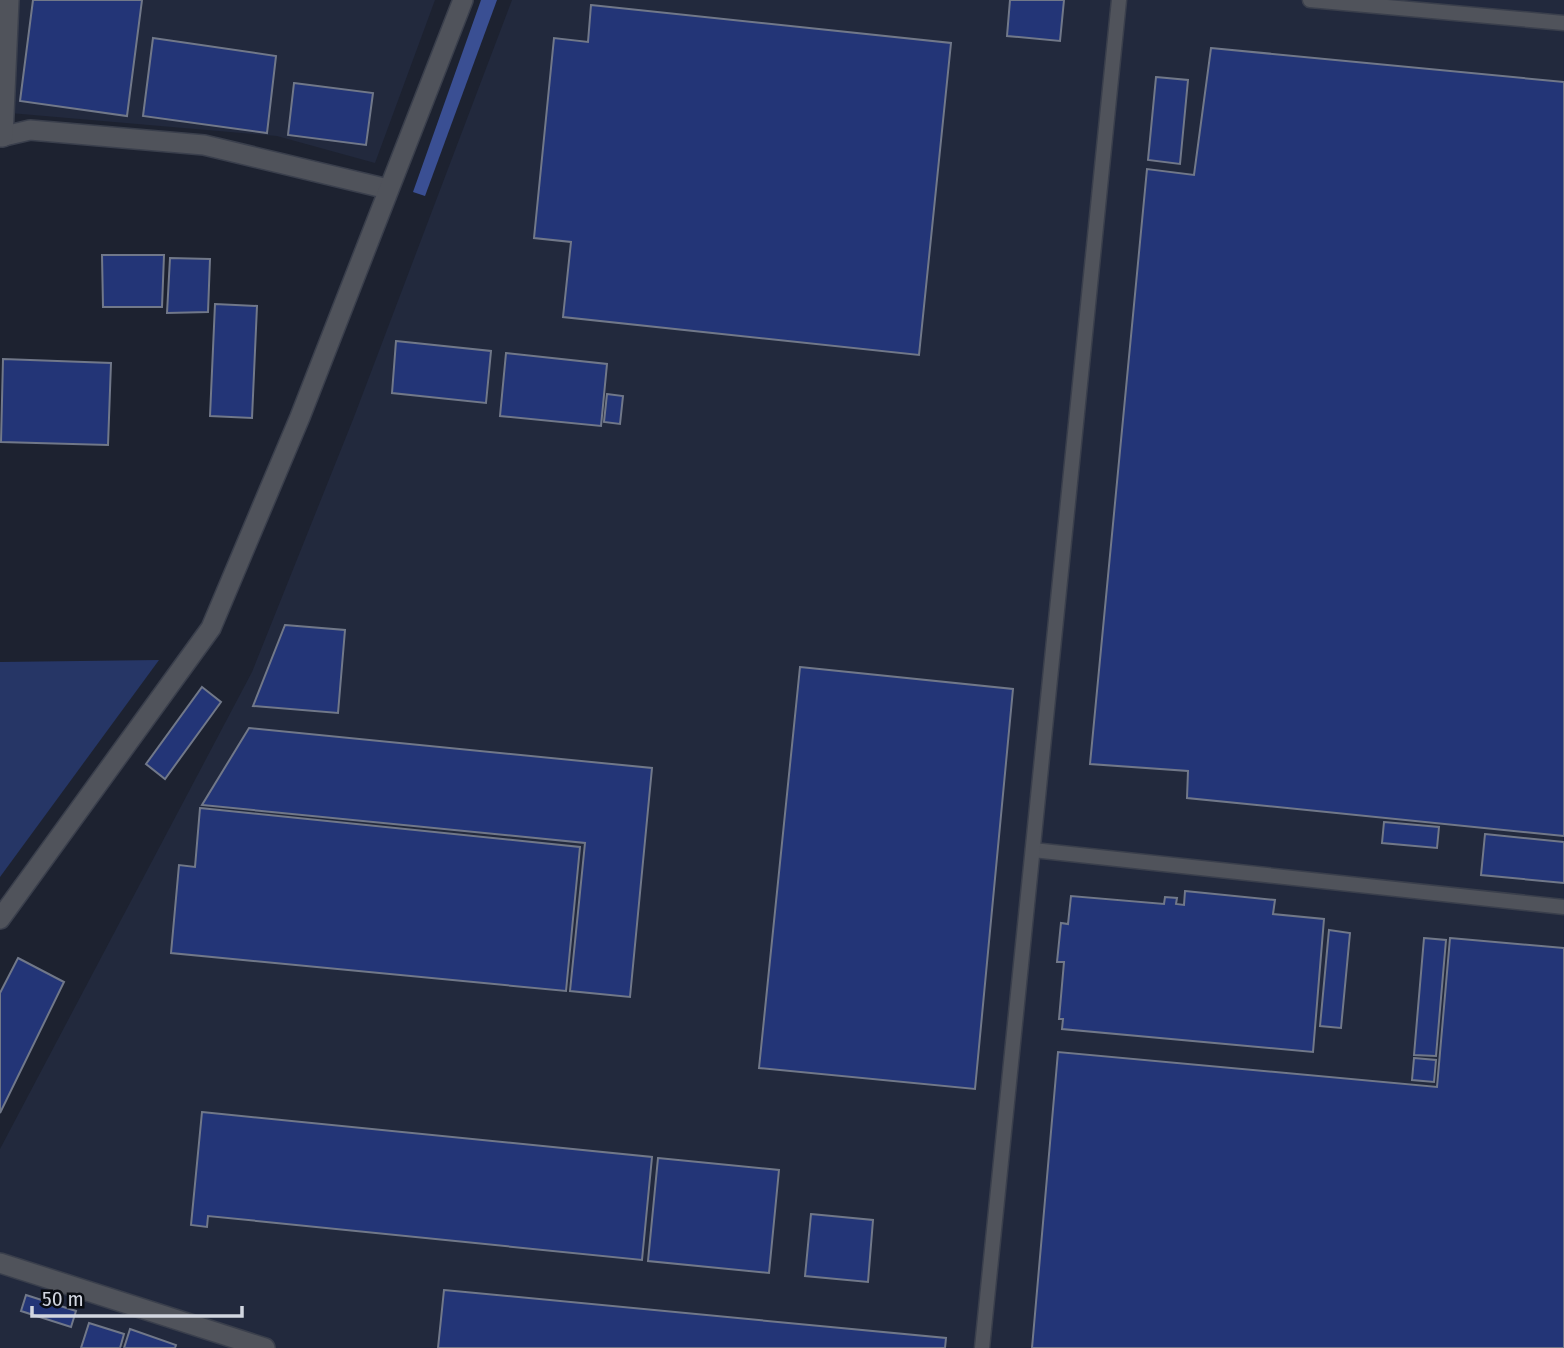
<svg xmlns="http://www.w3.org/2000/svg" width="1564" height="1348" font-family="'Fira Sans Condensed',sans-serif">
  <rect width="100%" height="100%" fill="#1d2230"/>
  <g fill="#22293d">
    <polygon points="15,0 435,0 375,163 277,136 10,113"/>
    <polygon points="512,0 1564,0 1564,1348 0,1348 0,1149 252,672 354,417"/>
  </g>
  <polygon fill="#263666" points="159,660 0,877 0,662"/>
  <polygon fill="#3a4f93" points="481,0 497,0 425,196 413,192"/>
  <g fill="#233577" stroke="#717889" stroke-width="2">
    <polygon points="33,0 142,0 127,116 20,101"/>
    <polygon points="1010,0 1064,0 1060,41 1007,36"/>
    <polygon points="591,5 951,43 919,355 563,317 571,242 534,238 554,38 588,42"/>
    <polygon points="153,38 276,56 267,133 143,116"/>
    <polygon points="1211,48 1564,82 1564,836 1187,798 1188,771 1090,764 1147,169 1194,175"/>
    <polygon points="1156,77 1188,80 1180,164 1148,160"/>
    <polygon points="294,83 373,93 366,145 288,135"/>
    <polygon points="102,255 164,255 162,307 103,307"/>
    <polygon points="170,258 210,259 208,312 167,313"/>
    <polygon points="215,304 257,306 252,418 210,416"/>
    <polygon points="396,341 491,351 486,403 392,393"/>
    <polygon points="506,353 607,364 601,426 500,416"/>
    <polygon points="3,359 111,363 108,445 1,442"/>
    <polygon points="607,394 623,396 620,424 604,422"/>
    <polygon points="285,625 345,630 338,713 253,706"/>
    <polygon points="800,667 1013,689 975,1089 759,1068"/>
    <polygon points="202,687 221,702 165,779 146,764"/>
    <polygon points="249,728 652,768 630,997 570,991 585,843 202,805"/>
    <polygon points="200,808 580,847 566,991 171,953 179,865 195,867"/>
    <polygon points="1384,822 1439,827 1437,848 1382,843"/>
    <polygon points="1485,834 1564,842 1564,883 1481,875"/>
    <polygon points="1185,891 1275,900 1273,914 1324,919 1313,1052 1062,1029 1063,1019 1059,1019 1064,962 1057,962 1061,923 1068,924 1071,896 1164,904 1165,897 1177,898 1176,904 1184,905"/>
    <polygon points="1329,930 1350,933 1341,1028 1320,1026"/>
    <polygon points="1424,938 1446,940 1436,1056 1414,1055"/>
    <polygon points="1450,938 1564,948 1564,1348 1032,1348 1058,1052 1437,1087"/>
    <polygon points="18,958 64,982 0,1113 0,993"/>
    <polygon points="1414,1058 1436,1060 1434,1082 1412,1080"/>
    <polygon points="202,1112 652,1157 642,1260 208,1216 207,1227 191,1225"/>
    <polygon points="658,1158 779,1170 769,1273 648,1261"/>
    <polygon points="811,1214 873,1220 868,1282 805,1276"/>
    <polygon points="444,1290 946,1338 945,1348 438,1348"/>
    <polygon points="26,1295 76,1311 71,1327 21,1311"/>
    <polygon points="89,1323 124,1334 120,1348 81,1348"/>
    <polygon points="130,1329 176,1345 175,1348 124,1348"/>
  </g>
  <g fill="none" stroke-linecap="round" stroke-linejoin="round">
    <g stroke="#3a3f4c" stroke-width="17">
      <g id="service">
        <polyline points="1310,0 1564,23"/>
        <polyline points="1033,850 1564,907"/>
        <polyline points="982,1348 1119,0"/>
      </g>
    </g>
    <g stroke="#3a3f4c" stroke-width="22">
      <g id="minor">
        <polyline points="0,137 30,130 204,145 388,189"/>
        <polyline points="3,137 9,0"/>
      </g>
    </g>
    <g stroke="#3a3f4c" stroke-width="22">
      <g id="tertiary">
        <polyline points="0,919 211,628 300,417 463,0"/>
        <polyline points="0,1263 265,1348"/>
      </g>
    </g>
    <use href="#service" stroke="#50535b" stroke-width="14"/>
    <use href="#minor" stroke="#50535b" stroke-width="19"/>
    <use href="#tertiary" stroke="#50535b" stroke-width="19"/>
  </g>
  <path d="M32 1306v10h210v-10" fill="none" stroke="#d2d6e0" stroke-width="3.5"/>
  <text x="42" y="1306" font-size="21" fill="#d2d6e0" stroke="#090c12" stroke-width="5" paint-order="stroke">50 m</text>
</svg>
